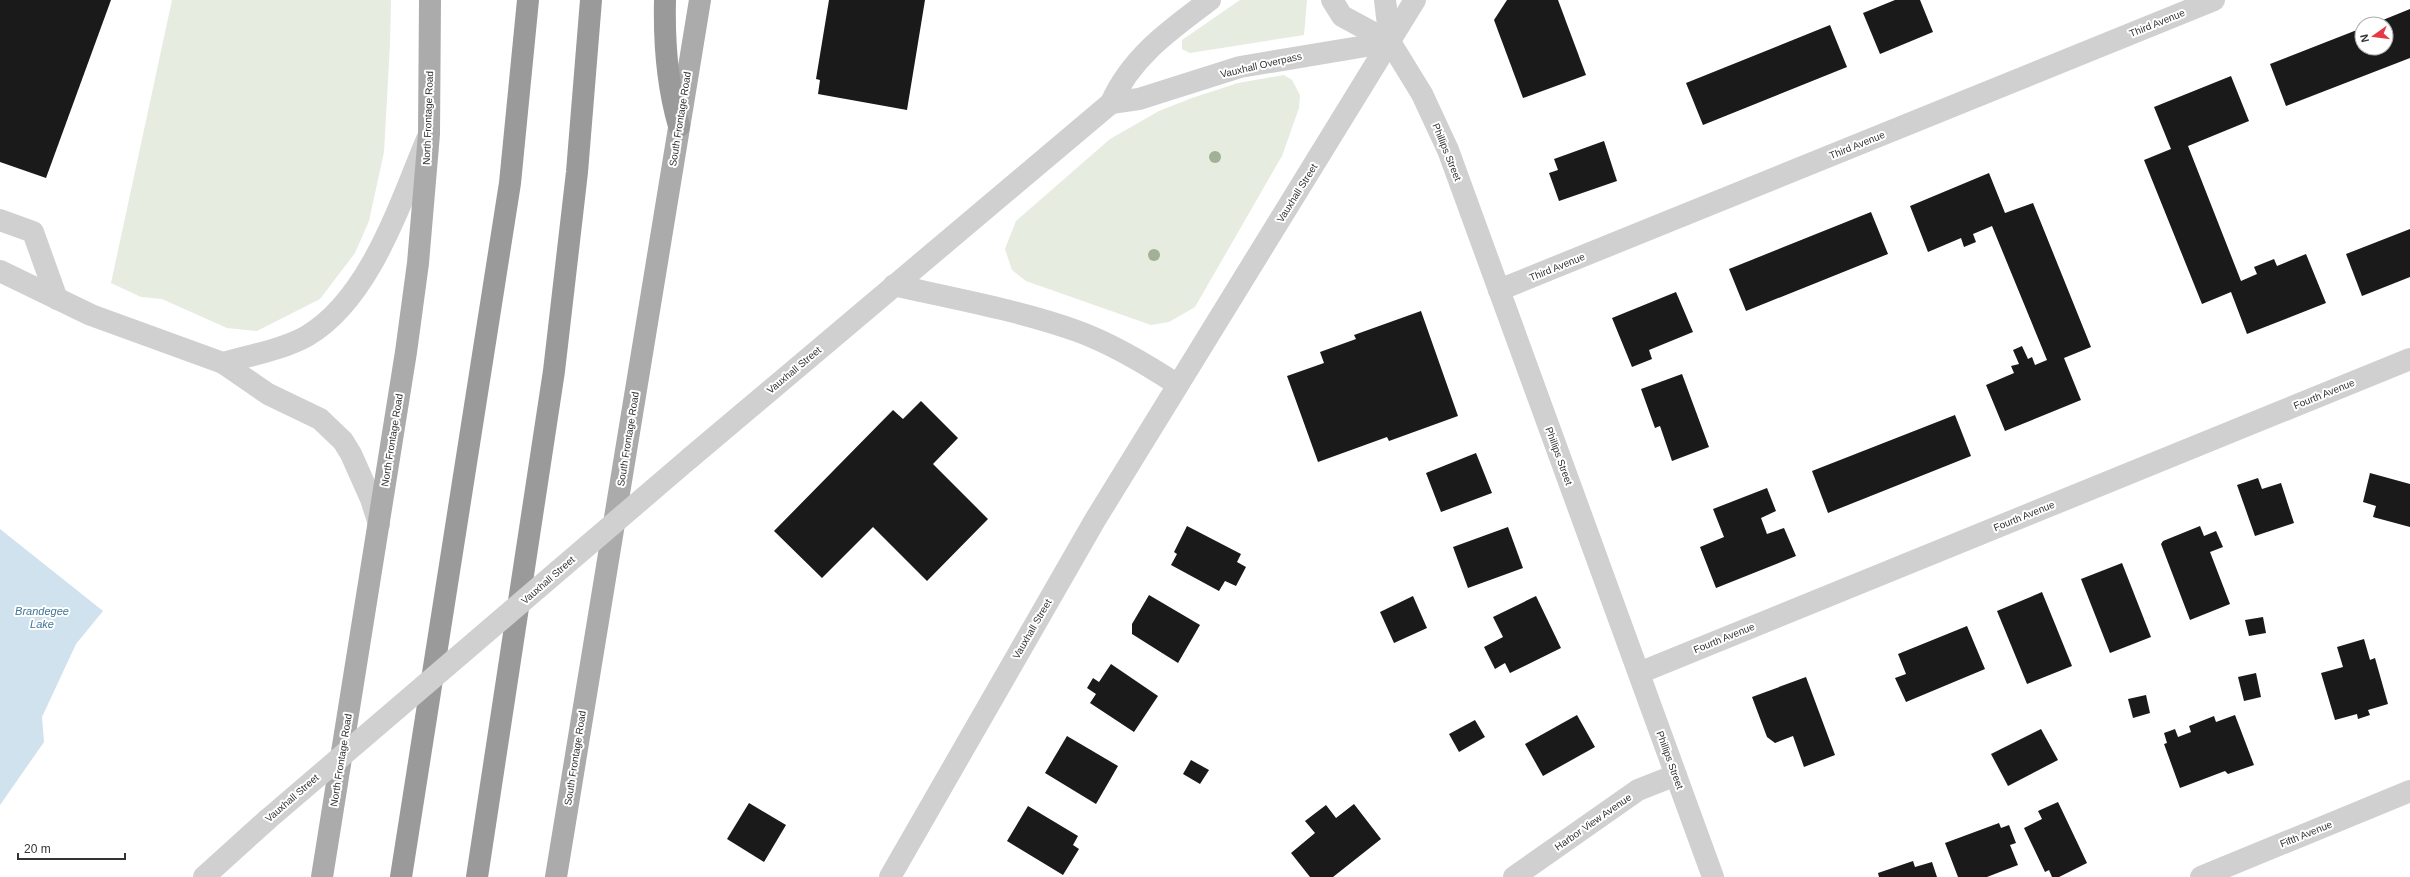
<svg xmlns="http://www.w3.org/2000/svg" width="2410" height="877" font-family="Arial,sans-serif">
  <rect width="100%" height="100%" fill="#fff"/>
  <g fill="#e6ecdf">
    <polygon points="172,0 391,0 390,44 384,152 369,221 355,253 320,299 257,331 227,328 162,299 141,297 111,283"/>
    <polygon points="1240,0 1307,0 1304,35 1190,53 1182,49 1182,40"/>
    <polygon points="1284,75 1292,80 1300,95 1299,108 1282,156 1195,307 1169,322 1151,325 1026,281 1012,270 1005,249 1016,221 1110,139 1159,111 1192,98 1238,83"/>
  </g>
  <polygon fill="#cfe2ee" points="0,529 103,611 76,644 42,717 44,742 0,805"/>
  <g fill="#1a1a1a">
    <polygon points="0,0 111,0 46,178 0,162"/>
    <polygon points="829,0 925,0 907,110 818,94 820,80 816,79"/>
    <polygon points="1507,0 1558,0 1586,75 1523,98 1494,20"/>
    <polygon points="1895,0 1920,0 1933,32 1880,54 1863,13"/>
    <polygon points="2410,9 2410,58 2286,106 2270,64 2362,28 2362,48 2386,48 2386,24 2373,24"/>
    <polygon points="1830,25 1847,67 1703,125 1686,83"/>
    <polygon points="2231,76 2249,121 2188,146 2241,281 2257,274 2254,267 2274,259 2277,266 2306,254 2326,303 2247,334 2231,292 2202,304 2144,160 2171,149 2154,107"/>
    <polygon points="1604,141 1617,181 1559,201 1549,173 1558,170 1554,159"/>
    <polygon points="1989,173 2005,213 2033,203 2091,347 2064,358 2081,400 2005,431 1986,385 2014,373 2011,366 2019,364 2013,350 2022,346 2028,359 2032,357 2035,365 2047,360 1992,226 1973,234 1976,242 1964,247 1961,238 1928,252 1910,206"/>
    <polygon points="1871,212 1888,254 1746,311 1729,269"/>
    <polygon points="2410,229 2410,277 2362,296 2346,254"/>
    <polygon points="1676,292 1693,332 1649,350 1652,359 1632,367 1612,318"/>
    <polygon points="1421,311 1458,416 1389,441 1387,437 1318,462 1287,376 1324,363 1320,352 1356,339 1354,335"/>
    <polygon points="1682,374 1709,447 1672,461 1660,426 1655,428 1641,389"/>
    <polygon points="921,401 958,438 933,464 988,519 927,581 873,527 822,578 774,531 893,410 903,419"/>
    <polygon points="1955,415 1971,456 1828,513 1812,471"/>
    <polygon points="1476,453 1492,493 1441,512 1426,473"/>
    <polygon points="2370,473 2410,484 2410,527 2373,517 2376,506 2363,502"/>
    <polygon points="2258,478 2262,489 2281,483 2294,523 2255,536 2237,485"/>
    <polygon points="1767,488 1776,511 1761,518 1767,534 1784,528 1796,556 1716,588 1700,547 1724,537 1713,509"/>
    <polygon points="1187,526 1241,554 1237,562 1246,567 1236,586 1225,581 1219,591 1171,565 1177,554 1174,552"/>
    <polygon points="2200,526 2204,536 2216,531 2223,547 2210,552 2230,604 2190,620 2161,544 2163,541"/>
    <polygon points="1508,527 1523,568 1468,588 1453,547"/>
    <polygon points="2122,563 2151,637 2110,653 2081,579"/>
    <polygon points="2042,592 2072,666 2027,684 1997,611"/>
    <polygon points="1149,595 1200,625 1178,663 1132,634 1132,624"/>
    <polygon points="1413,596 1427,628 1394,643 1380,612"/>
    <polygon points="1536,596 1561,648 1510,673 1505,663 1495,669 1484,647 1503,637 1493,617"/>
    <polygon points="2263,617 2266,633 2249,636 2245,620"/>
    <polygon points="1967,626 1985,669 1906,702 1895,678 1906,674 1898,654"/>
    <polygon points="2364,639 2370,660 2375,658 2388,704 2368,710 2370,715 2358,719 2357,714 2335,720 2321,673 2343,667 2337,647"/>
    <polygon points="1111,664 1158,696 1134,732 1090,703 1096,694 1087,688 1093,678 1099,682"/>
    <polygon points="2256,673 2261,697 2244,701 2238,677"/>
    <polygon points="1806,677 1835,755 1804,767 1793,736 1775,743 1767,737 1752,697"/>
    <polygon points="2146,695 2150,713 2133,718 2128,699"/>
    <polygon points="1577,715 1595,747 1543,776 1525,744"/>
    <polygon points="2235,715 2254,765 2228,774 2225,771 2180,788 2164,744 2167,743 2164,733 2175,729 2178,737 2191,732 2189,726 2214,716 2216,722"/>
    <polygon points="1475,720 1485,737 1459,752 1449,734"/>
    <polygon points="2041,729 2058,760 2008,786 1991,754"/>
    <polygon points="1067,736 1118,766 1096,804 1045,773"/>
    <polygon points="1191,760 1209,770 1200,784 1183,774"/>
    <polygon points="2058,802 2087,863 2059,877 2052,877 2049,870 2045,872 2024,828 2042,819 2038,811"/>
    <polygon points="749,803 786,825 764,862 727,839"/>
    <polygon points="1354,804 1381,839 1333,877 1310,877 1291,853 1315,833 1305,821 1326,805 1336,818"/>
    <polygon points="1028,806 1078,836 1073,845 1079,849 1063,875 1007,841"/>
    <polygon points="1999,823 2001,828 2009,825 2016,843 2010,845 2018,865 1987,877 1958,877 1945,843"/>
    <polygon points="1913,861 1915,867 1932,862 1937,877 1879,877 1878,873"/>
  </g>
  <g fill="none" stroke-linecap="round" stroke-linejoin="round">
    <g stroke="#d0d0d0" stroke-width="22">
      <polyline points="1332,0 1342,16 1390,42 1422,94 1448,150 1713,877"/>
      <polyline points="1385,0 1390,42"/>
      <polyline points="1111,103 1139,99 1240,67 1390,42"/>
      <polyline points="0,220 33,232 57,299"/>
      <polyline points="0,271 91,315 223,363 268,394 320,419 343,441 351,454 371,499 379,524"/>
      <path d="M894,285C955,299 1018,310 1077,331C1113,344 1146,364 1178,385"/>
      <polyline points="1499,290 2214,0"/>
      <path d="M223,363C250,355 282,350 307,336C370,299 400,203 427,139"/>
      <path d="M690,458L1111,103C1131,57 1171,29 1210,0"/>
      <polyline points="1639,673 2410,359"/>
      <polyline points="204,877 267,820"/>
      <polyline points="890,877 1095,520 1415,0"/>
      <polyline points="1514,877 1638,790 1676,775"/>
      <polyline points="2201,877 2410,791"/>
    </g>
    <g stroke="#ababab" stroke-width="22">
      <polyline points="322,877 406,352 418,263 429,134 430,0"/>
      <polyline points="556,877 700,0"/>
    </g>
    <g stroke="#9a9a9a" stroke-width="22">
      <path d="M665,0C664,42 667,85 679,126"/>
      <polyline points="401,877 510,183 528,0"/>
      <polyline points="477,877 554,371 577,172 591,0"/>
    </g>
    <polyline stroke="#d0d0d0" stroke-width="22" points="267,820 690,458"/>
  </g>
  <g fill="#a2b095">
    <circle cx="1215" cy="157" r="6"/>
    <circle cx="1154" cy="255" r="6"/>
  </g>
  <g text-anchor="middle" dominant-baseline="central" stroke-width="4" stroke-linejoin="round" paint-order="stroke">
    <g font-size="10" fill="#333" stroke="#fff">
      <text transform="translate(2157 23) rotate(-22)">Third Avenue</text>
      <text transform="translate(1261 65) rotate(-13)">Vauxhall Overpass</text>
      <text transform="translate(428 118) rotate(-88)">North Frontage Road</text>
      <text transform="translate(680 119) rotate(-81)">South Frontage Road</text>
      <text transform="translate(1857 145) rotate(-22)">Third Avenue</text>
      <text transform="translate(1447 152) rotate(68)">Phillips Street</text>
      <text transform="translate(1297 193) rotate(-58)">Vauxhall Street</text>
      <text transform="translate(1557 267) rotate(-22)">Third Avenue</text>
      <text transform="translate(794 370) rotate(-40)">Vauxhall Street</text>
      <text transform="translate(2324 394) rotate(-22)">Fourth Avenue</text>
      <text transform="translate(628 439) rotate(-81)">South Frontage Road</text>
      <text transform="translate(392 440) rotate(-81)">North Frontage Road</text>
      <text transform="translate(1559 456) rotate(70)">Phillips Street</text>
      <text transform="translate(2024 516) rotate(-22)">Fourth Avenue</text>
      <text transform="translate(548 580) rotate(-41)">Vauxhall Street</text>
      <text transform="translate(1032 629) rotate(-60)">Vauxhall Street</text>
      <text transform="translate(1724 638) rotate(-22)">Fourth Avenue</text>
      <text transform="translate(575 758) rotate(-81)">South Frontage Road</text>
      <text transform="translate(341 760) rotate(-81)">North Frontage Road</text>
      <text transform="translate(1670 760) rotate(70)">Phillips Street</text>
      <text transform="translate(292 798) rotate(-41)">Vauxhall Street</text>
      <text transform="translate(1593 822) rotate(-35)">Harbor View Avenue</text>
      <text transform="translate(2306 834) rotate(-22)">Fifth Avenue</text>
    </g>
    <g font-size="11" font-style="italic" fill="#3f7597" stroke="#fff">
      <text x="42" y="611">Brandegee<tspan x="42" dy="13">Lake</tspan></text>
    </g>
  </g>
  <g transform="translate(2374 36) rotate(256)"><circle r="19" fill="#ffffff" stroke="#adadad"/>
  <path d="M0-3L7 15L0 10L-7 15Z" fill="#e63946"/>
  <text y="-6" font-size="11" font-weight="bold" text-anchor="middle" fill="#333333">N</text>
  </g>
  <path d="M18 853v6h107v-6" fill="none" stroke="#333333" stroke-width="2"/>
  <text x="24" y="853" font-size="12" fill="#333333" stroke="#ffffff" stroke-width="3" paint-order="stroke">20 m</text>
</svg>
